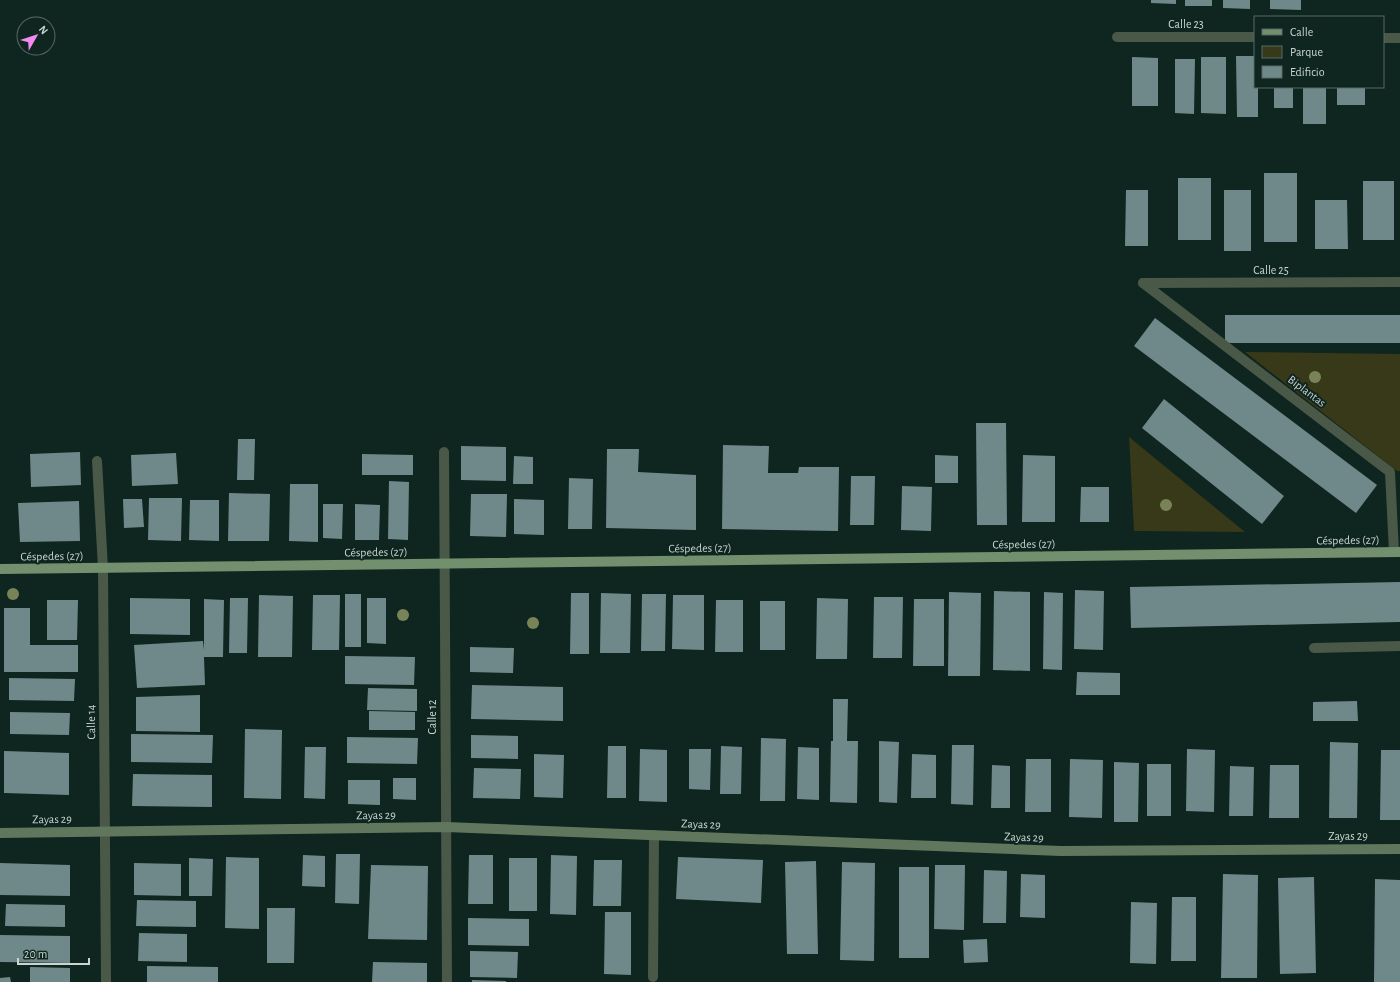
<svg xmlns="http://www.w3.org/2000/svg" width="1400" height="982" font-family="'Alegreya Sans',sans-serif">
  <rect width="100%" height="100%" fill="#0f251f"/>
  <g fill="#383918">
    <polygon points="1245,352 1400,354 1400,471 1397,471"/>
    <polygon points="1129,437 1245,532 1134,531"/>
  </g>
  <g fill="#6f898b">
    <polygon points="1151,0 1176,0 1176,4 1151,3"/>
    <rect x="1185" y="0" width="27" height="6"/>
    <polygon points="1223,0 1250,0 1250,9 1223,8"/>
    <polygon points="1270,0 1301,0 1301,10 1270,9"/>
    <polygon points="1236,56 1255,56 1255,87 1258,87 1258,117 1237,117"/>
    <polygon points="1132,57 1158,58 1158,106 1132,106"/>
    <polygon points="1201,57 1226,57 1226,114 1201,113"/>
    <polygon points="1175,59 1195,59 1194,114 1175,113"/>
    <rect x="1274" y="87" width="19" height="21"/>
    <rect x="1303" y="87" width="23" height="37"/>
    <rect x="1337" y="87" width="28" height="18"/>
    <rect x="1264" y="173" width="33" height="69"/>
    <rect x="1178" y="178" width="33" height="62"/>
    <rect x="1363" y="181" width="31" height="59"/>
    <polygon points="1126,190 1148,190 1148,246 1125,246"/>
    <rect x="1224" y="190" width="27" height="61"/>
    <polygon points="1315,200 1347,200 1348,249 1315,249"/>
    <rect x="1225" y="315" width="175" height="28"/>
    <polygon points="1155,318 1377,485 1356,513 1134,346"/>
    <polygon points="1164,399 1284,496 1262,524 1142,428"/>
    <polygon points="976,423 1006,423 1007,525 977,525"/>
    <polygon points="238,439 255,439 254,480 237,480"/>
    <polygon points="723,445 769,446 768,473 798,473 799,467 839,467 838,531 722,529"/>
    <polygon points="461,446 506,447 506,481 461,480"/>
    <polygon points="607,449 639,449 638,472 696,475 696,530 606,528"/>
    <polygon points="80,452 81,485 31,487 30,454"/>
    <polygon points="176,453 178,484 132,486 131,455"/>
    <polygon points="362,454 413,455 413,475 362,475"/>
    <polygon points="935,455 958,456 958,483 935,483"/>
    <polygon points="1023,455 1055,456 1055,522 1022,522"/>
    <polygon points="514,456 533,457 533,484 513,484"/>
    <polygon points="851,476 875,476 874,525 850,525"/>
    <polygon points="569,478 593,479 592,529 568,529"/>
    <polygon points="389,481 409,482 408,540 388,539"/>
    <polygon points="290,484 318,484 318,542 289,541"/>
    <polygon points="902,486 932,487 931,531 901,530"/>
    <polygon points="1081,487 1109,487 1109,522 1080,522"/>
    <polygon points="229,493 270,494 269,541 228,541"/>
    <polygon points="471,494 507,494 506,537 470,536"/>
    <polygon points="149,498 182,498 181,541 148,540"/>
    <polygon points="123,499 142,499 144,527 124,528"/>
    <polygon points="514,499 544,500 544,535 514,534"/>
    <polygon points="190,500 219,500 219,541 189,540"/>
    <polygon points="79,501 80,541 20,542 18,503"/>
    <polygon points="323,504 343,504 342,539 323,538"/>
    <polygon points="355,504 380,505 379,540 355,540"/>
    <polygon points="1400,582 1400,622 1131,628 1130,587"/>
    <polygon points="1075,590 1104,591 1103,650 1074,649"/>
    <polygon points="994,591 1030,592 1030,671 993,670"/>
    <polygon points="949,592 981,593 980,676 948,676"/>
    <polygon points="1044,592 1063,593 1062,670 1043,669"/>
    <polygon points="571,593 589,593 589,654 570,654"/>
    <polygon points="601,593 631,594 630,653 600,653"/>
    <rect x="345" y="594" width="16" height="53"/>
    <polygon points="642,594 666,594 665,651 641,651"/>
    <polygon points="259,595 293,596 292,657 258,657"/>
    <polygon points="313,595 340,595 339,650 312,650"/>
    <polygon points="673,595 704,595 704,650 672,649"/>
    <polygon points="874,597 903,597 902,658 873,658"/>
    <polygon points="130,598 190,599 190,635 130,634"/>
    <polygon points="230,598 248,598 247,653 229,653"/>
    <polygon points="367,598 386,598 386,644 367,643"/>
    <polygon points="817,598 848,599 847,659 816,659"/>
    <polygon points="204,599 224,600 223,657 204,657 205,685 137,688 134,645 203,641 204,650"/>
    <polygon points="914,599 944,599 944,666 913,666"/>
    <polygon points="47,600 78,600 77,640 47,640"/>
    <polygon points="716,600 743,600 743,652 715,652"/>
    <rect x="760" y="601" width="25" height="49"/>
    <polygon points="4,608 30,608 30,645 78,645 78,672 4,672"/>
    <polygon points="470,647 514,648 513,673 470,672"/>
    <polygon points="345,656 415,657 414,685 345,684"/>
    <polygon points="1077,672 1120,673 1120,695 1076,695"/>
    <polygon points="9,678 75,679 74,701 9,700"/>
    <polygon points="472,685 563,687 563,721 471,719"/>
    <polygon points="368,688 417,689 417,711 367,710"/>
    <polygon points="200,695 200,732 136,731 136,697"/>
    <polygon points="833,699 848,699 847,741 858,741 857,803 830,802 831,741 833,741"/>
    <polygon points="1357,701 1358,721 1313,721 1313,702"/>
    <polygon points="369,711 415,712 415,730 369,730"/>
    <polygon points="10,712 70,713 69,735 10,734"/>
    <polygon points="245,729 282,730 281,799 244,798"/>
    <polygon points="131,734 213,735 212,763 131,762"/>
    <polygon points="471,735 518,736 518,759 471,758"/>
    <polygon points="347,737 418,738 417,764 347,763"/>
    <polygon points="761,738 786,739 785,801 760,801"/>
    <polygon points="879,741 899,742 897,803 879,802"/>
    <polygon points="1330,742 1358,743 1357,818 1329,818"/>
    <polygon points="952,745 974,745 973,805 951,804"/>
    <polygon points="608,746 626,746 626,798 607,798"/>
    <polygon points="721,746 742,747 741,794 720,794"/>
    <polygon points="305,747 326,747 325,799 304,798"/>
    <polygon points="798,747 819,748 819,800 797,799"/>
    <polygon points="640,749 667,750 667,802 639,801"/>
    <polygon points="689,749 711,749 710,790 689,789"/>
    <polygon points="1187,749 1215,750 1214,812 1186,811"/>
    <polygon points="1381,750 1400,750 1400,820 1380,820"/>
    <polygon points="4,751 69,753 69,795 4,793"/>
    <polygon points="534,754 564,755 563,798 534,797"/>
    <polygon points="912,754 936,755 936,798 911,798"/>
    <polygon points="1026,759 1051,759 1051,812 1025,812"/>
    <polygon points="1070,759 1103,760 1102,818 1069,817"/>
    <polygon points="1114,762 1139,763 1138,822 1114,822"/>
    <rect x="1147" y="764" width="24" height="52"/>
    <polygon points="992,765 1010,766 1010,808 991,808"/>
    <polygon points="1270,765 1299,765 1299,818 1269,818"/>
    <polygon points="1230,766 1254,767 1253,816 1229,816"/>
    <polygon points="474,768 521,769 520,799 473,798"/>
    <polygon points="133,774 212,775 212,807 132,806"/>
    <polygon points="393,778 416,778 416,800 393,799"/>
    <polygon points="348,780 380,780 380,805 348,804"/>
    <polygon points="336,854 360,854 359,904 335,903"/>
    <polygon points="303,855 325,856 325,887 302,886"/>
    <polygon points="469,855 493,855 493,904 468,904"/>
    <polygon points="551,855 577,856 576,915 550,914"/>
    <polygon points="226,857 259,858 259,929 225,928"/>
    <polygon points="678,857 763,860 761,903 676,899"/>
    <polygon points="189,858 213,859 212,896 189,896"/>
    <rect x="509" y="858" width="28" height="53"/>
    <polygon points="594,860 622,860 621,906 593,906"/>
    <polygon points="816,861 818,954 787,954 785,862"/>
    <polygon points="842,862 875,863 874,961 840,960"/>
    <polygon points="0,863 70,865 70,896 0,895"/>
    <polygon points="134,863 181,864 181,896 134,895"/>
    <polygon points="371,865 428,866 427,940 368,939"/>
    <polygon points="935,865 965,865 964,930 934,929"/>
    <rect x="899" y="867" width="30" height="91"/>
    <polygon points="984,870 1007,871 1006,923 983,923"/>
    <polygon points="1021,874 1045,875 1045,918 1020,917"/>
    <polygon points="1223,874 1258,875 1257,978 1221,978"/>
    <polygon points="1314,877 1316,973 1280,974 1278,878"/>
    <polygon points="1375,879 1400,880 1400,982 1374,982"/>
    <polygon points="1172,897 1196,897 1196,961 1171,961"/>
    <polygon points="137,900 196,901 196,927 136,926"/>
    <polygon points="1131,902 1157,903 1156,964 1130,963"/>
    <polygon points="6,904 65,905 65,927 5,926"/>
    <polygon points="267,908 295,908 294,963 267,963"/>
    <polygon points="605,912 631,912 631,975 604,974"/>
    <polygon points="468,918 529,919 529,946 468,945"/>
    <polygon points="139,933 187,934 187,962 138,961"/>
    <polygon points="0,935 70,936 70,963 0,962"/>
    <polygon points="987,939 988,962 964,963 963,940"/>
    <polygon points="470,951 518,952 517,978 470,977"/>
    <polygon points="373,962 427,963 427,982 372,982"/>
    <polygon points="147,966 218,967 218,982 147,982"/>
    <polygon points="30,967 70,968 70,982 30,982"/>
    <polygon points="10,977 11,982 0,982 0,978"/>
    <polygon points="472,980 506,981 506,982 472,982"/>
  </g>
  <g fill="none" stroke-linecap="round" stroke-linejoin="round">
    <g stroke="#4a5848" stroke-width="10">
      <polyline points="1314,648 1400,646"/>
      <polyline points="653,977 654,835"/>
    </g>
    <g stroke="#4a5848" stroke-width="10">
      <polyline points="1117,37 1255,37"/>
      <polyline points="1383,38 1400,38"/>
      <polyline points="1143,283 1390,472 1394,552"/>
      <polyline points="1143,283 1400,282"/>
      <polyline points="444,452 447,982"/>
      <polyline points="97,461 103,568 106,982"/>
    </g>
    <polyline stroke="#60775e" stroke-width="10" points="0,833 446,827 1061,851 1400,849"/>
    <polyline stroke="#728f6e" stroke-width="10" points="0,569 1400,552"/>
  </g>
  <g fill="#788458">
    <circle cx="1315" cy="377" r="6"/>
    <circle cx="1166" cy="505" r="6"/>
    <circle cx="13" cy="594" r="6"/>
    <circle cx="403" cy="615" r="6"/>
    <circle cx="533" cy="623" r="6"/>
  </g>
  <g text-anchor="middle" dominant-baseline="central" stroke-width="4" stroke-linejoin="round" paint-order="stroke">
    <g font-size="12" fill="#c8d5d1" stroke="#0f251f">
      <text x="1186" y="24">Calle 23</text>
      <text x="1271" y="270">Calle 25</text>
      <text transform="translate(1307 391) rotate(37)">Biplantas</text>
      <text transform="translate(1348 540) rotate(-1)">Céspedes (27)</text>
      <text transform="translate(1024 544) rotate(-1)">Céspedes (27)</text>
      <text transform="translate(700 548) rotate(-1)">Céspedes (27)</text>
      <text transform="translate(376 552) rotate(-1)">Céspedes (27)</text>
      <text transform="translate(52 556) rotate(-1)">Céspedes (27)</text>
      <text transform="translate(432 717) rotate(-90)">Calle 12</text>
      <text transform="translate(91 722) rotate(-91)">Calle 14</text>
      <text transform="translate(376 815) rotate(-1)">Zayas 29</text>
      <text transform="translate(52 819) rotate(-1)">Zayas 29</text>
      <text transform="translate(701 824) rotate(2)">Zayas 29</text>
      <text x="1348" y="836">Zayas 29</text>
      <text transform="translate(1024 837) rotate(2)">Zayas 29</text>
    </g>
  </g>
  <rect x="1254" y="16" width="130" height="72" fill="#0f251f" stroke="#596b66"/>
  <rect x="1262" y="29" width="20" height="6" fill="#728f6e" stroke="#596b66"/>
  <text x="1290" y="36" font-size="12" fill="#c8d5d1">Calle</text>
  <rect x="1262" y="46" width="20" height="12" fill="#383918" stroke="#596b66"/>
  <text x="1290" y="56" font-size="12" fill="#c8d5d1">Parque</text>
  <rect x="1262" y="66" width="20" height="12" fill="#6f898b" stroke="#596b66"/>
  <text x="1290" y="76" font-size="12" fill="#c8d5d1">Edificio</text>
  <g transform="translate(36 36) rotate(51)"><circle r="19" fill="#0f251f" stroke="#596b66"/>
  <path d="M0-3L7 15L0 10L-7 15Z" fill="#f28af2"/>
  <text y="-6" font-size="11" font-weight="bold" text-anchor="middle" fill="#c8d5d1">N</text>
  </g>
  <path d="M18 958v6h71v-6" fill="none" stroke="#c8d5d1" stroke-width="2"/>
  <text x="24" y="958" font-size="12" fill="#c8d5d1" stroke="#0f251f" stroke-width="3" paint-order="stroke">20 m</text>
</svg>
